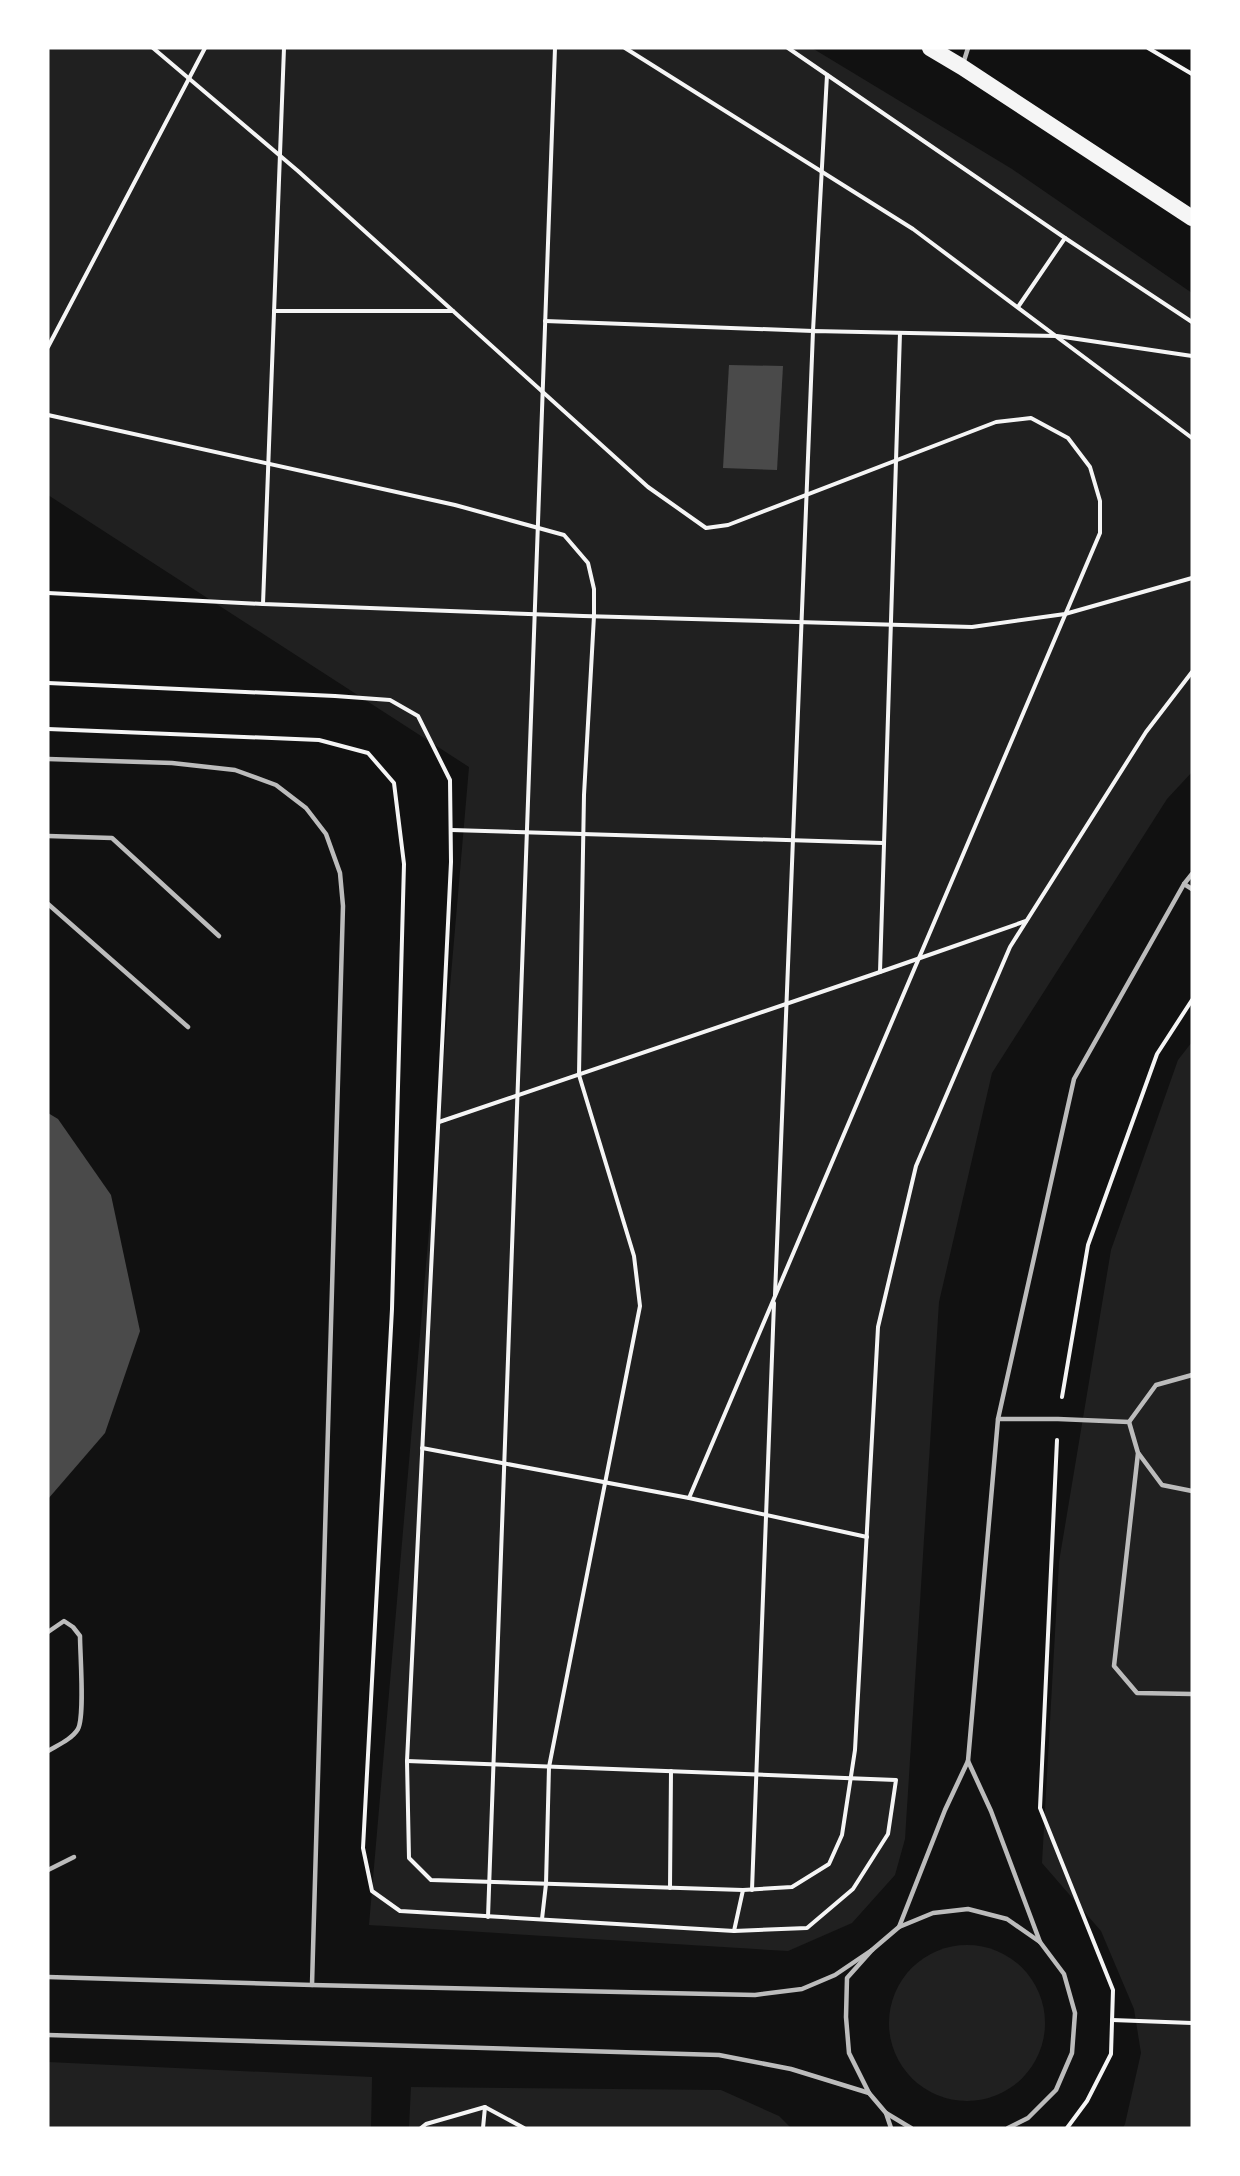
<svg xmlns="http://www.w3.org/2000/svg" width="1240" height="2176" font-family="'Exo 2',sans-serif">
  <rect width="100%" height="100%" fill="#111"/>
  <g fill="#202020">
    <polygon points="48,48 812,48 1012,169 1192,293 1192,772 1167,799 992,1073 939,1302 905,1839 895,1875 852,1923 788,1951 369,1925 469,767 48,495"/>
    <polygon points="1192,1042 1192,2128 1123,2128 1125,2124 1141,2053 1134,2009 1101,1931 1042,1863 1059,1562 1111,1250 1178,1060"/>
    <circle cx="967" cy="2023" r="78"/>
    <polygon points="48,2062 372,2077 371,2128 48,2128"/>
    <polygon points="411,2087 721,2090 779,2116 791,2128 409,2128"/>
  </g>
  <g fill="#4a4a4a">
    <polygon points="729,365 783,366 777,470 723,468"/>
    <polygon points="48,1113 58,1119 111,1195 140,1331 105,1433 48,1499"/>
  </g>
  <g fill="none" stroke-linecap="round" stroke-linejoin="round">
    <g stroke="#f5f5f5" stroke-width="4">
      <polyline points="153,48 298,171 648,487 706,528 728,525 996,422 1031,418 1068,438 1090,467 1100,501 1100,533 689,1498"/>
      <polyline points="284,48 263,604 583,616 972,627 1065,614 1192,578"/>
      <polyline points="625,48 913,229 1192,438"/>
      <polyline points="788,48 1065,238 1192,322"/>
      <polyline points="1148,48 1192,74"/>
      <polyline points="1018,307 1065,238"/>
      <polyline points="274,311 453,311"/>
      <polyline points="545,321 813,331 827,75"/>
      <polyline points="48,347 205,48"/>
      <polyline points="48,415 455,505 564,535 588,563 594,589 594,616 584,795 579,1075 634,1256 640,1306 549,1767 546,1884 542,1919"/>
      <polyline points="48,593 263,604"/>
      <polyline points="48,683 335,696 390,700 418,716 450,780 451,862 407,1761 409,1858 431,1880 743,1890 792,1887 829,1864 842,1835 855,1750 878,1327 916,1166 1010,947 1146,732 1192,672"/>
      <polyline points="48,729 319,740 368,753 394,783 404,864 392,1309 363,1848 372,1891 400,1911 734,1931 807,1928 853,1889 888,1834 896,1780 407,1761"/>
      <polyline points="451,830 883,843"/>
      <polyline points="880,972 1026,921"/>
      <polyline points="439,1122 880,972 900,333"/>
      <polyline points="775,1295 813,331 1057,336 1192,356"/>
      <polyline points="1062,1397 1088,1245 1157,1054 1192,1000"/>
      <polyline points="1057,1440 1040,1808 1113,1990 1111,2054 1087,2101 1067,2128"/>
      <polyline points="422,1448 689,1498 867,1537"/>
      <polyline points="670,1888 671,1771"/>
      <polyline points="752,1890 774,1303"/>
      <polyline points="488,1917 555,48"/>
      <polyline points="734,1931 743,1890"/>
      <polyline points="1112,2020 1192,2023"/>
      <polyline points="421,2128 426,2124 485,2107 524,2128"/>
      <polyline points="483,2128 485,2107"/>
    </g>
    <g stroke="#bcbcbc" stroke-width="4.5">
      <polyline points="963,64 968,48"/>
      <polyline points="48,759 172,763 235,770 276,785 306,808 326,834 340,873 343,906 312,1985"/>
      <polyline points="48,836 112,838 219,936"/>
      <polyline points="1184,884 1192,889"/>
      <polyline points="48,904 188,1027"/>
      <polyline points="998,1419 1058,1419 1129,1422 1138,1453 1114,1666 1137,1693 1192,1694"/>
      <polyline points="1129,1422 1156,1385 1192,1375"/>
      <polyline points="1139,1454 1162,1485 1192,1491"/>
      <path d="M48,1632L64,1621L73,1627L80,1636C80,1654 85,1716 78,1729C72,1739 58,1745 48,1751"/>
      <polyline points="968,1761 991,1811 1040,1942"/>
      <polyline points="48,1870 74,1857"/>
      <polyline points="899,1927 945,1810 968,1761 998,1419 1074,1079 1184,884 1192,874"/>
      <polyline points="48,1977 312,1985 755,1995 802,1989 835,1975 872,1950"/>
      <polyline points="48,2035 719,2055 791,2069 869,2093"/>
      <polyline points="886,2113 891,2128"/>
      <polyline points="911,2128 886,2113 869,2093 849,2053 846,2017 847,1978 872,1950 899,1927 933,1913 968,1909 1007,1919 1040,1942 1064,1974 1075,2013 1072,2053 1056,2090 1028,2118 1008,2128"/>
    </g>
    <polyline stroke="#f5f5f5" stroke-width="16" points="930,48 962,67 1192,218"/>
  </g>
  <rect width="1240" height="2176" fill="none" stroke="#ffffff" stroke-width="99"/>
</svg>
